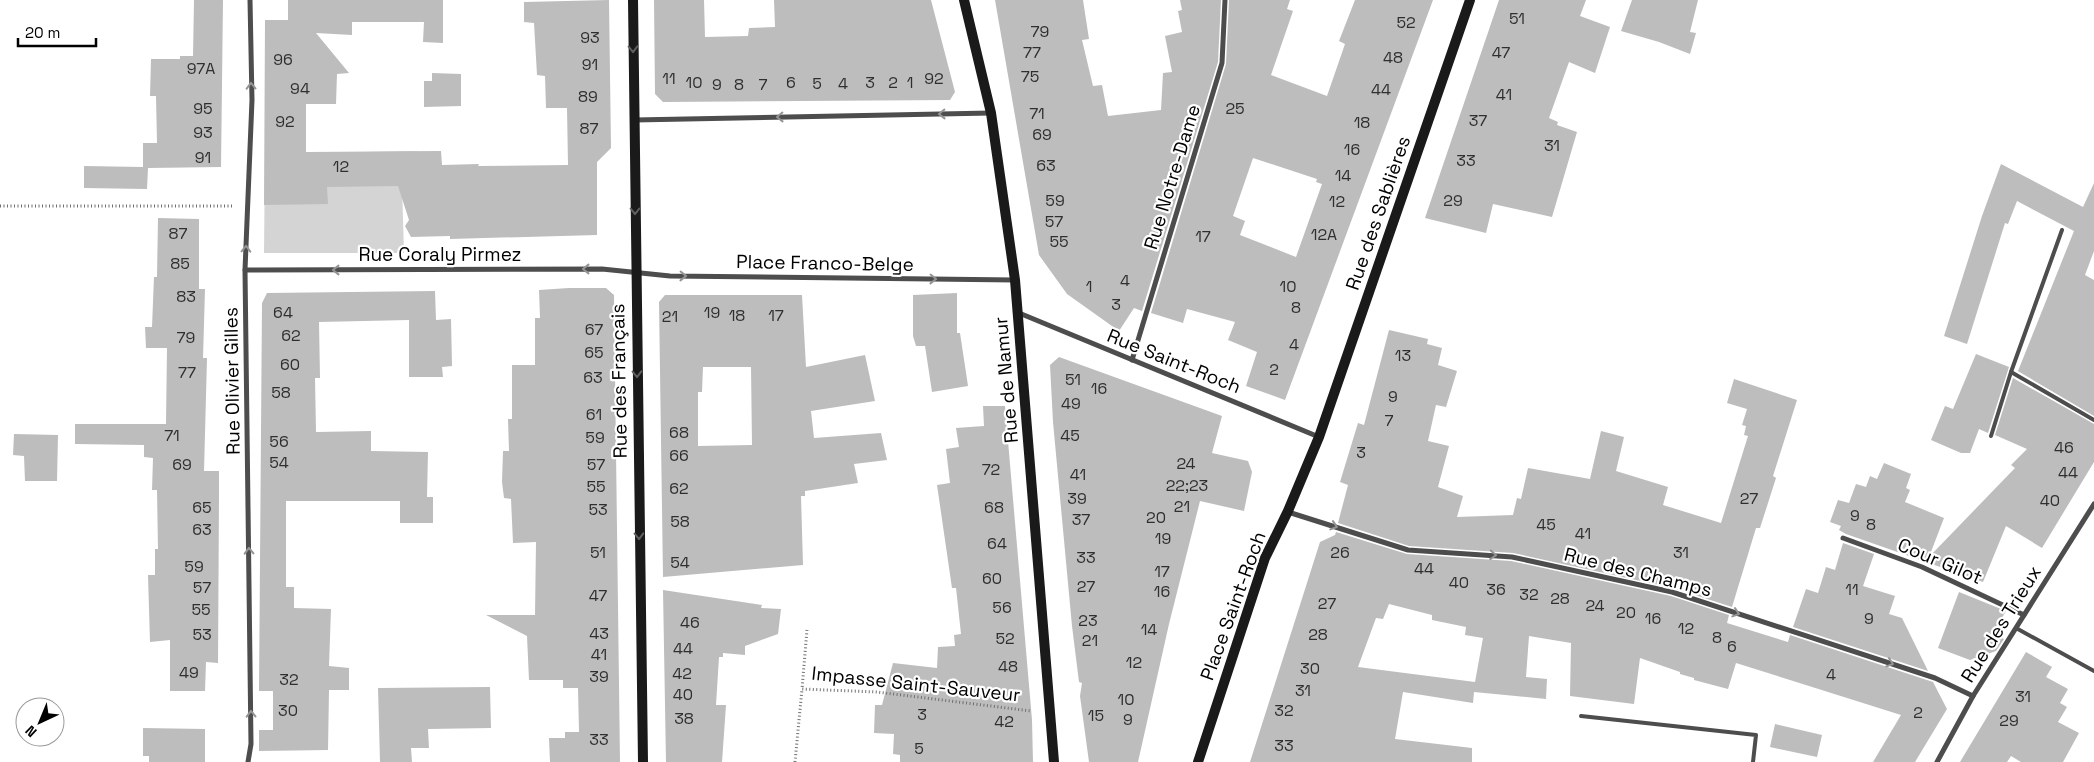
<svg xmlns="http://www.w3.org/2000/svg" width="2094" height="762" font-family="'Space Grotesk',sans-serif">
  <rect width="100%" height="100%" fill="#fff"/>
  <polygon fill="#d4d4d4" points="417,151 417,179 402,186 404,253 264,253 265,154"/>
  <g fill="#bdbdbd" fill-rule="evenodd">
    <polygon points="194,0 223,0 221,167 148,168 147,189 84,188 84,166 143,167 143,143 157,143 156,96 150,96 151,59 180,59 180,56 193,56"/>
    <polygon points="288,0 443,0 443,43 423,42 424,22 352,22 352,35 316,33 349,73 337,74 336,104 306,104 306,152 438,151 441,151 442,165 479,164 478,166 568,165 567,108 546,108 545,76 537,75 534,23 524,22 524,2 609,0 611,148 597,162 597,235 450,239 450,236 411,237 405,226 409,220 398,186 327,187 328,204 264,205 265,20 288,20"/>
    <polygon points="654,0 704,0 705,37 748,36 749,28 775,27 774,0 931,0 955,92 950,100 663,102 655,94"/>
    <polygon points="995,0 1083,0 1089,39 1082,40 1093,86 1102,85 1108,116 1161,110 1163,73 1172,72 1165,36 1182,32 1178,11 1182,10 1180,0 1221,0 1218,62 1142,311 1134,308 1119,331 1067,294 1039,255"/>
    <path d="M1229,0H1290L1287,9L1293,11L1271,75L1327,96L1345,44L1339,41L1355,0H1433L1285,400L1246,386L1257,352L1228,340L1235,322L1187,309L1183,323L1151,313L1226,64ZM1253,158L1317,179L1316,182L1322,184L1296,257L1240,235L1245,221L1233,216Z"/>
    <polygon points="1499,0 1586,0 1580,16 1610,27 1595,73 1569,62 1549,118 1558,122 1557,125 1577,132 1552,217 1493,204 1486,233 1425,218"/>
    <polygon points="1632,0 1698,0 1690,32 1696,33 1690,54 1659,42 1621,31"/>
    <polygon points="432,73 461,74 461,106 424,107 424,81 432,81"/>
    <polygon points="2001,164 2083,207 2094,183 2094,251 2085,275 2094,280 2094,416 2016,370 2018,371 2074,231 2017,201 2008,224 2005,223 1967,344 1944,336 1982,216"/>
    <polygon points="158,218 199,219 199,289 205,289 203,358 207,358 204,471 219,471 219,495 218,663 206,662 205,691 170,691 170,640 150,642 148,575 155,575 155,549 158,549 157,490 152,490 153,458 144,457 144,445 75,444 75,424 166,424 167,348 146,348 145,327 152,327 154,277 157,277"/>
    <polygon points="569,288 606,288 614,295 620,762 550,762 549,738 565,738 565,732 579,732 578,688 563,688 563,680 529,680 527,636 486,615 535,615 536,542 513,543 511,499 504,498 502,482 503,451 509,451 508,419 512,419 512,365 535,365 535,318 540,318 539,290"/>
    <polygon points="435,291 436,320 451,319 452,366 442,367 443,377 409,377 409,320 319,322 320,378 315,378 316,432 371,431 371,451 428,452 427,497 433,497 433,523 400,523 400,501 286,501 286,587 294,587 294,608 331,609 329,666 349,668 349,690 329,690 328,750 259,751 259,730 273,730 273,691 259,691 262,303 267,293"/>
    <polygon points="957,293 957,333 960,333 968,386 932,392 925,346 916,346 913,336 913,295"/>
    <path d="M665,295H802L806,367L865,355L875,401L811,411L814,438L881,433L887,460L854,464L858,483L805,491V496H801L803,565L663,577L659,302ZM703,367H751L752,445L698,446V392H702Z"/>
    <polygon points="1389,330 1428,339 1427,344 1442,348 1438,365 1457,371 1446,407 1436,405 1428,441 1449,446 1438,487 1463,496 1457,517 1513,515 1517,498 1521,499 1528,468 1590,479 1601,431 1624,437 1616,471 1668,487 1663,505 1721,523 1748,436 1744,435 1746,426 1742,425 1747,409 1727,403 1734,379 1797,400 1773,476 1776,478 1760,528 1756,528 1732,607 1673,588 1513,553 1409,546 1338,523 1348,485 1340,482 1358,423 1364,425"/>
    <polygon points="1976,354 2009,367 1988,433 1979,429 1970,453 1961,453 1931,440 1945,406 1953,409"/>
    <polygon points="1059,357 1222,416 1212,453 1248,461 1252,472 1244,511 1200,501 1169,624 1138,762 1089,762 1080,696 1082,683 1079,682 1072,626 1053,422 1050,365"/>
    <polygon points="2013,378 2094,424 2094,462 2042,548 2006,526 1983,582 1846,534 1839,530 1841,526 1830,522 1838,500 1849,503 1856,484 1866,487 1870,476 1877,479 1884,463 1911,474 1906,488 1910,490 1905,502 1944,518 1929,557 2015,468 2011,465 2027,449 1995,435"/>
    <polygon points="983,406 1005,406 1032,720 1033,762 900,762 900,755 893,754 894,734 874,733 875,705 882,705 893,663 937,668 938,647 955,646 954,635 961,634 956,588 952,588 937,485 950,483 946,449 959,447 956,428 984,426"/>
    <polygon points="14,434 58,435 57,481 25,481 24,456 13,455"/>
    <path d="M1336,532L1407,554L1511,561L1671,596L1729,615L1727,623L1788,642L1790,635L1933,682L1947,709L1915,762H1873L1901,715L1736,663L1728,689L1694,680V678L1680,674V672L1640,658L1634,704L1570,696L1571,643L1529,636L1526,677L1547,679L1546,699L1474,692L1473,703L1403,692L1395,739L1472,748V762H1250L1320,542L1335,535ZM1389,604L1432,615V620L1466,627L1465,635L1483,638L1475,682L1358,667L1376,618L1383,619Z"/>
    <polygon points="1843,543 1874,554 1863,586 1895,596 1889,614 1902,618 1928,671 1793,627 1806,589 1818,593 1826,567 1835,570"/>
    <polygon points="663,590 762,605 761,608 781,609 778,634 745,646 745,655 723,653 723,657 719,657 716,705 726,705 722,762 666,762"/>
    <polygon points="1959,592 2006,611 1993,633 2004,639 1996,651 1970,660 1938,648"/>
    <polygon points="2026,652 2052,667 2046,677 2068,689 2060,703 2067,707 2058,722 2079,733 2063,762 2021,762 2011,756 2007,762 1960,762"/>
    <polygon points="490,687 491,728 428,729 429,748 411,748 412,762 380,762 378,688"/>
    <polygon points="1775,724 1822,735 1817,757 1770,747"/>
    <polygon points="143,728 205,729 205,762 149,762 149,756 143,756"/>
  </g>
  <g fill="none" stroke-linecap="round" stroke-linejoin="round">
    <g stroke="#6f6f6f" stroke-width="3" stroke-dasharray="1 2.5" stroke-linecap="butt">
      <polyline points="0,206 232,206"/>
      <polyline points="807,630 802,689 877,692 1031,711"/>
      <polyline points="795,762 802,689"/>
    </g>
    <g stroke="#4d4d4d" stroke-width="4">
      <polyline points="2011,372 2094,420"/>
      <polyline points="1991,436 2011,372 2062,230"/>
      <polyline points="2016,628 2094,671"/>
      <polyline points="1581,716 1756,735 1753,762"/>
    </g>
    <g stroke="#4d4d4d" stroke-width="5">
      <polyline points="634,120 991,113"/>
      <polyline points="245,270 602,269 670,276 1015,280"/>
      <polyline points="1019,313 1319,437"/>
      <polyline points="1132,360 1222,63 1225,0"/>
      <polyline points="1288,512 1408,550 1512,557 1672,592 1935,678 1973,696"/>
      <polyline points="1843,538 1922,567 2024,615"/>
      <polyline points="248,762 251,744 245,270 252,100 250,0"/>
      <polyline points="1937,762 1973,696 2094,504"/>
    </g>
    <g stroke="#1a1a1a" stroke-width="10">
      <polyline points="633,0 643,762"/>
      <polyline points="964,0 991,113 1015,280 1054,762"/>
      <polyline points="1198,762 1265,558 1288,511 1319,437 1470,0"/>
    </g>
  </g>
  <defs><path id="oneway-chevron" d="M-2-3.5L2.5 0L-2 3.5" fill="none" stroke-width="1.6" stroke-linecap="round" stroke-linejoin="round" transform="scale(1.25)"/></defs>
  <g stroke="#5f5f5f">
    <use href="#oneway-chevron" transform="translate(633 49) rotate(89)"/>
    <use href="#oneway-chevron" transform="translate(635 211) rotate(90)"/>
    <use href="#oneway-chevron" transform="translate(637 374) rotate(89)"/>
    <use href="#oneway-chevron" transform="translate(639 536) rotate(89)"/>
  </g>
  <g stroke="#949494">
    <use href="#oneway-chevron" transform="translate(251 86) rotate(-91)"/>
    <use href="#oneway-chevron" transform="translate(942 114) rotate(179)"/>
    <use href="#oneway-chevron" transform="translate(780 117) rotate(179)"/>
    <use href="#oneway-chevron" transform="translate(246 249) rotate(-88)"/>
    <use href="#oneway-chevron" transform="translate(586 269) rotate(180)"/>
    <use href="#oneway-chevron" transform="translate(336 270) rotate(180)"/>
    <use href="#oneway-chevron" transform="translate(683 276) rotate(1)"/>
    <use href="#oneway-chevron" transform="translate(933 279) rotate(1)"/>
    <use href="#oneway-chevron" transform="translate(1334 526) rotate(18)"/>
    <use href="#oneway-chevron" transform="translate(249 551) rotate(-91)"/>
    <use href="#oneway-chevron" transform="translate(1493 555) rotate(4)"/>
    <use href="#oneway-chevron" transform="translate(1736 613) rotate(18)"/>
    <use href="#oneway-chevron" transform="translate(1890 663) rotate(18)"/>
    <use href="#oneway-chevron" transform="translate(251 714) rotate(-91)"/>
  </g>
  <g text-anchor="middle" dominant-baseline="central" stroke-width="4.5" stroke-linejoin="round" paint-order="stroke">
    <g font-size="16" fill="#2f2f2f">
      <text x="1517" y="18">51</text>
      <text x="1406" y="22">52</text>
      <text x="1040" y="31">79</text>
      <text x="590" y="37">93</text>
      <text x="1032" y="52">77</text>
      <text x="1501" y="52">47</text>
      <text x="1393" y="57">48</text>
      <text x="283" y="59">96</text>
      <text x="590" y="64">91</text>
      <text x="201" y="68">97A</text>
      <text x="1030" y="76">75</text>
      <text x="669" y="78">11</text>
      <text x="934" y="78">92</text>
      <text x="694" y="82">10</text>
      <text x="791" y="82">6</text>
      <text x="870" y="82">3</text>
      <text x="893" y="82">2</text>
      <text x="910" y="82">1</text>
      <text x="817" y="83">5</text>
      <text x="843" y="83">4</text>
      <text x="717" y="84">9</text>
      <text x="739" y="84">8</text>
      <text x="763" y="84">7</text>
      <text x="300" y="88">94</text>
      <text x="1381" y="89">44</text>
      <text x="1504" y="94">41</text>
      <text x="588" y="96">89</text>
      <text x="203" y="108">95</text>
      <text x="1235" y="108">25</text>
      <text x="1037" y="113">71</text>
      <text x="1478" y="120">37</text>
      <text x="285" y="121">92</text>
      <text x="1362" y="122">18</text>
      <text x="589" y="128">87</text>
      <text x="203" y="132">93</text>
      <text x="1042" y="134">69</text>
      <text x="1552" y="145">31</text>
      <text x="1352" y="149">16</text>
      <text x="203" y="157">91</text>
      <text x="1466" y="160">33</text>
      <text x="1046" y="165">63</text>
      <text x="341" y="166">12</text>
      <text x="1343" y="175">14</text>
      <text x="1055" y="200">59</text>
      <text x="1453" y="200">29</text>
      <text x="1337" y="201">12</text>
      <text x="1054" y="221">57</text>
      <text x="178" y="233">87</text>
      <text x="1324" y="234">12A</text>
      <text x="1203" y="236">17</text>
      <text x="1059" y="241">55</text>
      <text x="180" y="263">85</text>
      <text x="1125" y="280">4</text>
      <text x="1089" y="286">1</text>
      <text x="1288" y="286">10</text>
      <text x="186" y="296">83</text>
      <text x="1116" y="304">3</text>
      <text x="1296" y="307">8</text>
      <text x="283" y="312">64</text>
      <text x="712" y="312">19</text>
      <text x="737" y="315">18</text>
      <text x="776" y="315">17</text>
      <text x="670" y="316">21</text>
      <text x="594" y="329">67</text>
      <text x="291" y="335">62</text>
      <text x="186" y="337">79</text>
      <text x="1294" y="344">4</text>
      <text x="594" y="352">65</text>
      <text x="1403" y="355">13</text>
      <text x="290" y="364">60</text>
      <text x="1274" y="369">2</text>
      <text x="187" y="372">77</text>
      <text x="593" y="377">63</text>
      <text x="1073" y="379">51</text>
      <text x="1099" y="388">16</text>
      <text x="281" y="392">58</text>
      <text x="1393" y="396">9</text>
      <text x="1071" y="403">49</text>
      <text x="594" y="414">61</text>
      <text x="1389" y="420">7</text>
      <text x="679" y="432">68</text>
      <text x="172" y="435">71</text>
      <text x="1070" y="435">45</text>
      <text x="595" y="437">59</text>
      <text x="279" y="441">56</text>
      <text x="2064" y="447">46</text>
      <text x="1361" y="452">3</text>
      <text x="679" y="455">66</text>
      <text x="279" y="462">54</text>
      <text x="1186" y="463">24</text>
      <text x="182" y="464">69</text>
      <text x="596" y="464">57</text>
      <text x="991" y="469">72</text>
      <text x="2068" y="472">44</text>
      <text x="1078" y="474">41</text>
      <text x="1187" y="485">22;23</text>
      <text x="596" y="486">55</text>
      <text x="679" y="488">62</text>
      <text x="1077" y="498">39</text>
      <text x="1749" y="498">27</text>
      <text x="2050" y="500">40</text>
      <text x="1182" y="506">21</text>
      <text x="202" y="507">65</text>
      <text x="994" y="507">68</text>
      <text x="598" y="509">53</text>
      <text x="1855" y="515">9</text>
      <text x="1156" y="517">20</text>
      <text x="1081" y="519">37</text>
      <text x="680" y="521">58</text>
      <text x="1546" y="524">45</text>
      <text x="1871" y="524">8</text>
      <text x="202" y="529">63</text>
      <text x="1583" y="533">41</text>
      <text x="1163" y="538">19</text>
      <text x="997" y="543">64</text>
      <text x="598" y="552">51</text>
      <text x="1340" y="552">26</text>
      <text x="1681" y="552">31</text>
      <text x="1086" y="557">33</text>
      <text x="680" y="562">54</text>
      <text x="194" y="566">59</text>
      <text x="1424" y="568">44</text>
      <text x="1162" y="571">17</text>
      <text x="992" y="578">60</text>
      <text x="1459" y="582">40</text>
      <text x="1086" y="586">27</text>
      <text x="202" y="587">57</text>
      <text x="1496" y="589">36</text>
      <text x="1852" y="589">11</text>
      <text x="1162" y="591">16</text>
      <text x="1529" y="594">32</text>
      <text x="598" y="595">47</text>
      <text x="1560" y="598">28</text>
      <text x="1327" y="603">27</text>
      <text x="1595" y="605">24</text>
      <text x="1002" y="607">56</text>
      <text x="201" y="609">55</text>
      <text x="1626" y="612">20</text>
      <text x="1653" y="618">16</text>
      <text x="1869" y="618">9</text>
      <text x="1088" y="620">23</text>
      <text x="690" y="622">46</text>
      <text x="1686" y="628">12</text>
      <text x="1149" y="629">14</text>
      <text x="599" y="633">43</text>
      <text x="202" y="634">53</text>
      <text x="1318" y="634">28</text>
      <text x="1717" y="637">8</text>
      <text x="1005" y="638">52</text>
      <text x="1090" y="640">21</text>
      <text x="1732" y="646">6</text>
      <text x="683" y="648">44</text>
      <text x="599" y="654">41</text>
      <text x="1134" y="662">12</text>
      <text x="1008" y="666">48</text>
      <text x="1310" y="668">30</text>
      <text x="189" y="672">49</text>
      <text x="682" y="673">42</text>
      <text x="1831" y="674">4</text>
      <text x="599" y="676">39</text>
      <text x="289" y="679">32</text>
      <text x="1303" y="690">31</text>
      <text x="683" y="694">40</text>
      <text x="2023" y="696">31</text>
      <text x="1126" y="699">10</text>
      <text x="288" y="710">30</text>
      <text x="1284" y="710">32</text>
      <text x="1918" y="712">2</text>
      <text x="922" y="714">3</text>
      <text x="1096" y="715">15</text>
      <text x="684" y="718">38</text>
      <text x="1128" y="719">9</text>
      <text x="2009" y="720">29</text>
      <text x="1004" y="721">42</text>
      <text x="599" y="739">33</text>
      <text x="1284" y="745">33</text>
      <text x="919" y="748">5</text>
    </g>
    <g font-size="19" fill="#000" stroke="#fff">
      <text transform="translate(1172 177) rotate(-73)">Rue Notre-Dame</text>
      <text transform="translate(1378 213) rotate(-71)">Rue des Sablières</text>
      <text x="440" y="254">Rue Coraly Pirmez</text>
      <text transform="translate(825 263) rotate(1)">Place Franco-Belge</text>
      <text transform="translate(1174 361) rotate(22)">Rue Saint-Roch</text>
      <text transform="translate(1006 380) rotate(-95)">Rue de Namur</text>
      <text transform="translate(232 381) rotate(-91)">Rue Olivier Gilles</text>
      <text transform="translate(619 381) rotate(-91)">Rue des Français</text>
      <text transform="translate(1940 561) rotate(23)">Cour Gilot</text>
      <text transform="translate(1638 572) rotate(14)">Rue des Champs</text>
      <text transform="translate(1233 606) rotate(-70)">Place Saint-Roch</text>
      <text transform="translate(2001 624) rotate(-58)">Rue des Trieux</text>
      <text transform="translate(916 684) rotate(6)">Impasse Saint-Sauveur</text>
    </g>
  </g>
  <g transform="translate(40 722) rotate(224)"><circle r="24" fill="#ffffff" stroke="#999999"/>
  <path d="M0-4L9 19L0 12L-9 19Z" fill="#000000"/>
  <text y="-8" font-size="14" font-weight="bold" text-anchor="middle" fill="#000000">N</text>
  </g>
  <path d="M18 38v8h78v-8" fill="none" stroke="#000000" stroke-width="2.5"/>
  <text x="25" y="38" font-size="15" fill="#000000" stroke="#ffffff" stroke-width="4" paint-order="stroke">20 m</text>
</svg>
